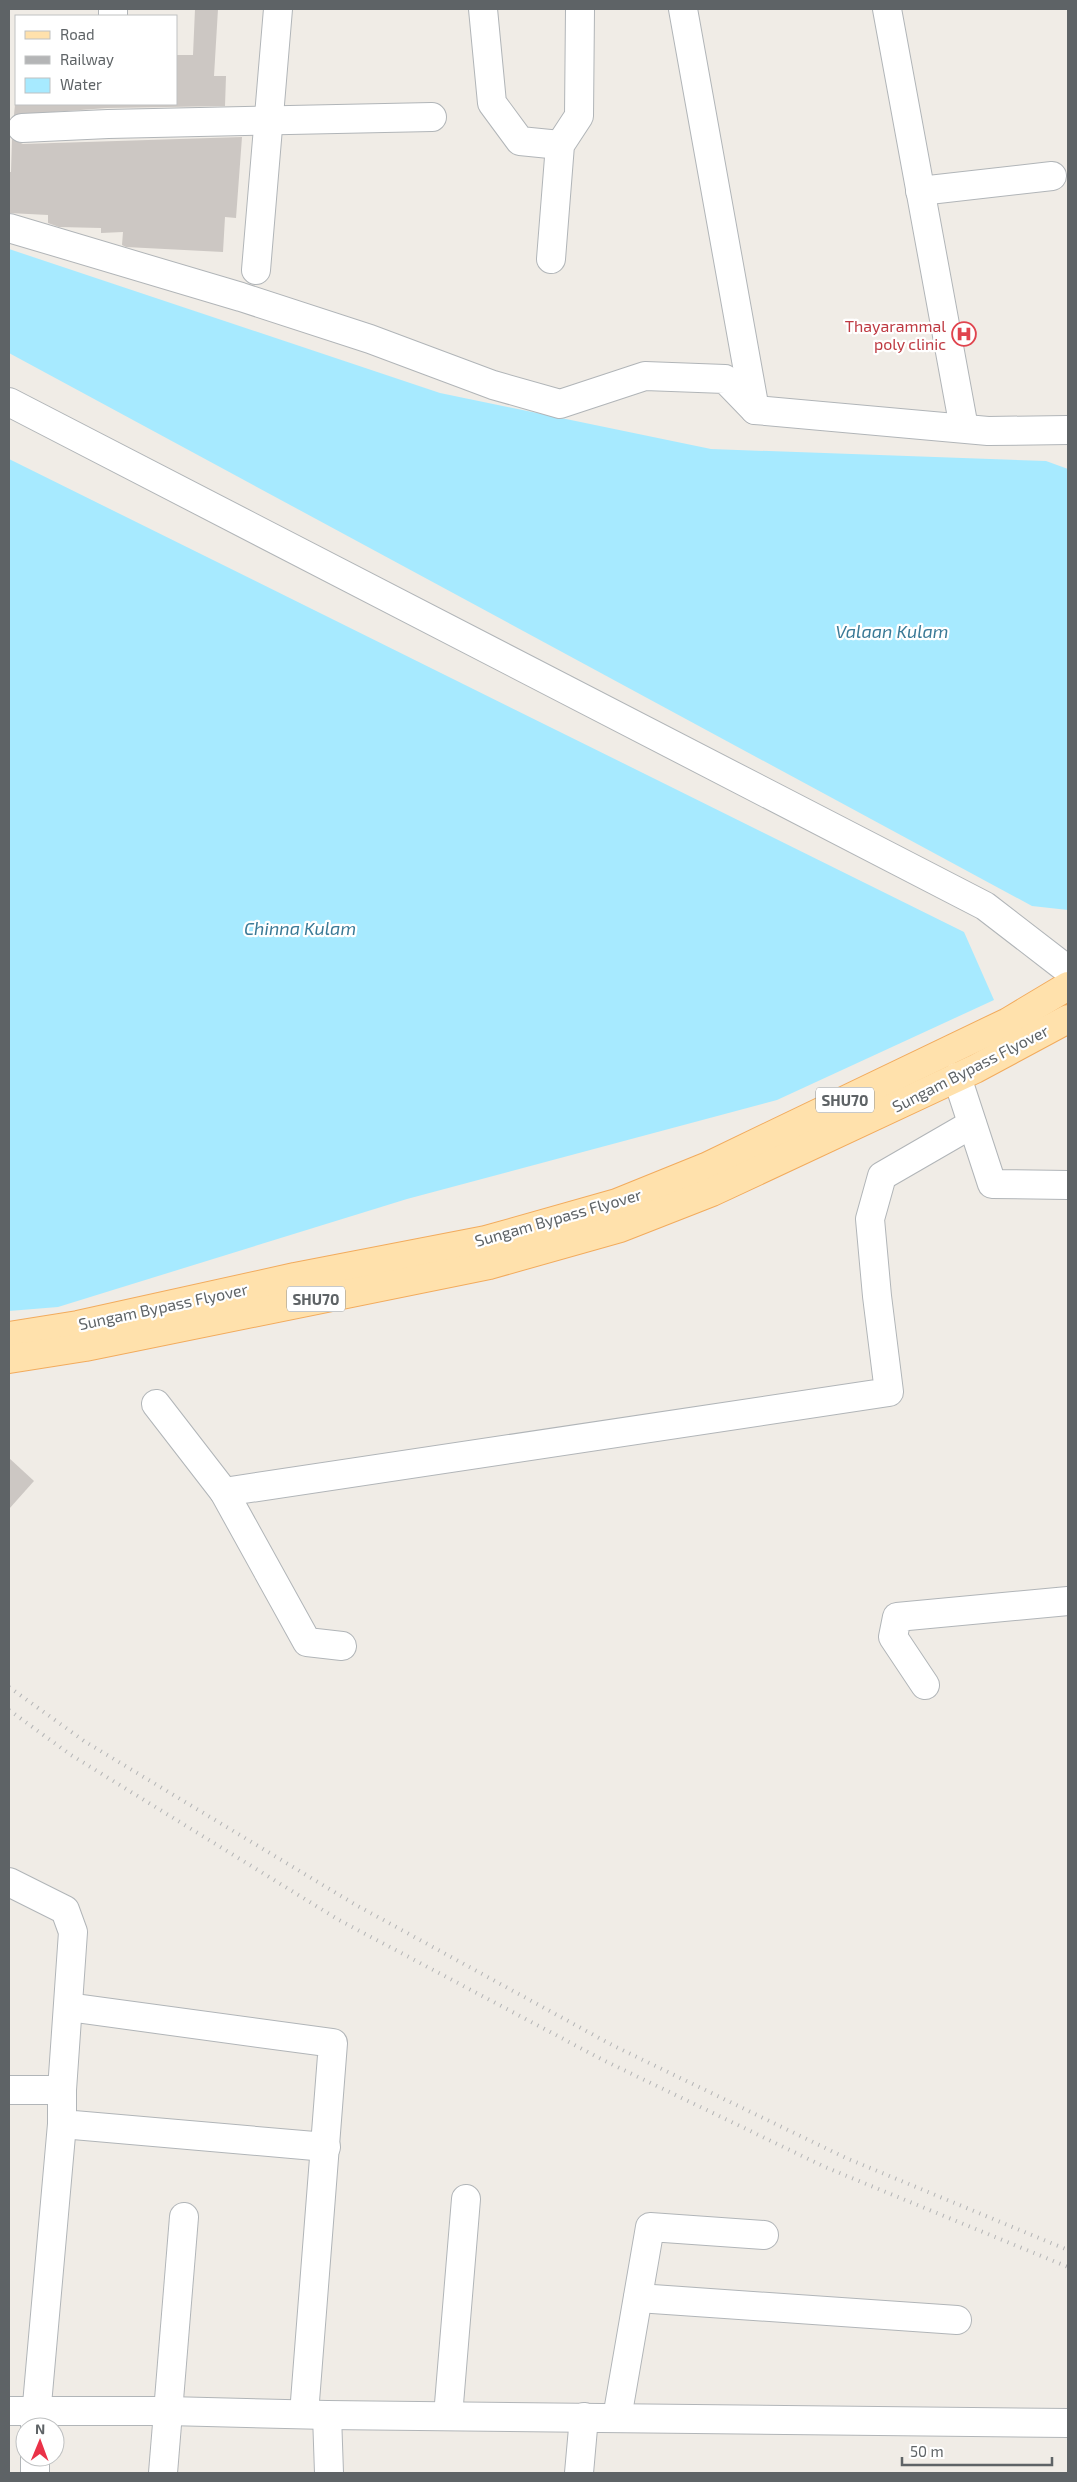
<svg xmlns="http://www.w3.org/2000/svg" width="1077" height="2482" font-family="'Exo 2',sans-serif">
  <rect width="100%" height="100%" fill="#f0ece6"/>
  <g fill="#a7eaff">
    <polygon points="9,249 440,393 711,449 1046,461 1068,469 1068,910 1032,906 9,353"/>
    <polygon points="9,459 964,932 994,1000 777,1100 407,1199 58,1307 9,1311"/>
  </g>
  <g fill="#ccc7c3">
    <polygon points="195,9 218,9 214,76 226,76 225,106 107,108 14,115 15,104 176,104 176,55 193,55"/>
    <polygon points="242,137 236,218 225,217 223,252 126,247 122,245 123,232 101,233 101,228 59,227 48,223 48,215 9,213 9,172 11,172 12,139 23,144"/>
    <polygon points="9,1458 34,1481 9,1509"/>
  </g>
  <g fill="none" stroke-linecap="round" stroke-linejoin="round">
    <g stroke="#b1b5b8" stroke-width="30">
      <g id="minor">
        <polyline points="483,9 492,103 520,141 560,145"/>
        <polyline points="683,9 755,410"/>
        <polyline points="887,9 964,428"/>
        <polyline points="113,16 113,9"/>
        <polyline points="22,128 108,124 432,117"/>
        <polyline points="920,191 1052,176"/>
        <polyline points="9,228 241,297 370,339 493,385 560,404 645,376 725,379 755,410 988,431 1068,430"/>
        <polyline points="551,259 560,145 579,116 580,9"/>
        <polyline points="256,270 278,9"/>
        <polyline points="9,402 985,906 1068,970"/>
        <polyline points="957,1077 992,1184 1068,1185"/>
        <polyline points="156,1404 224,1492 307,1642 342,1646"/>
        <polyline points="224,1492 889,1392 877,1296 870,1219 882,1176 972,1124"/>
        <polyline points="925,1685 893,1637 897,1617 1068,1601"/>
        <polyline points="9,1882 65,1910 73,1932 62,2090 9,2090"/>
        <polyline points="68,2007 333,2043 304,2414"/>
        <polyline points="62,2090 62,2124 326,2147"/>
        <polyline points="638,2298 957,2320"/>
        <polyline points="9,2411 168,2411 327,2415 1068,2423"/>
        <polyline points="327,2415 329,2473"/>
        <polyline points="448,2416 466,2199"/>
        <polyline points="617,2418 650,2227 764,2235"/>
        <polyline points="35,2427 62,2124"/>
        <polyline points="35,2473 35,2457"/>
        <polyline points="163,2473 184,2217"/>
        <polyline points="579,2473 584,2417"/>
      </g>
    </g>
    <g stroke="#f2ab5d" stroke-width="30">
      <g id="major">
        <polyline points="9,1336 78,1325 295,1277 486,1240 617,1203 706,1167 1008,1022 1068,986"/>
        <polyline points="9,1359 85,1347 489,1265 620,1228 712,1192 975,1069 1068,1019"/>
      </g>
    </g>
    <use href="#minor" stroke="#fff" stroke-width="28"/>
    <use href="#major" stroke="#ffe1ac" stroke-width="28"/>
    <g stroke="#b4b5b6" stroke-width="4" stroke-dasharray="1 6" stroke-linecap="butt">
      <polyline points="9,1687 84,1741 356,1905 612,2045 846,2158 1068,2250"/>
      <polyline points="9,1710 71,1755 339,1920 603,2060 825,2167 1068,2267"/>
    </g>
  </g>
  <defs>
    <g id="hospital-ring" transform="scale(1.25)"><circle r="9.5" fill="#fff" stroke="#e0444e" stroke-width="1.5"/><path d="M-5-5h3v3.5h4V-5h3V5h-3V1.5h-4V5h-3Z" fill="#e0444e"/></g>
  </defs>
  <g fill-rule="evenodd">
    <use href="#hospital-ring" x="964" y="334"/>
  </g>
  <g text-anchor="middle" dominant-baseline="central" stroke-width="4.5" stroke-linejoin="round" paint-order="stroke">
    <g fill="#fff" stroke="#8e9294" stroke-width="1">
      <rect x="816" y="1087.5" width="58" height="25" rx="4"/>
      <rect x="287" y="1286.5" width="58" height="25" rx="4"/>
    </g>
    <g font-size="15" font-weight="bold" fill="#5e6366">
      <text x="845" y="1100">SHU70</text>
      <text x="316" y="1299">SHU70</text>
    </g>
    <g font-size="16" fill="#be3a42" stroke="#fff" text-anchor="end">
      <text x="946" y="325">Thayarammal<tspan x="946" dy="18">poly clinic</tspan></text>
    </g>
    <g font-size="16" fill="#5e6366" stroke="#fff">
      <text transform="translate(970 1068) rotate(-27)">Sungam Bypass Flyover</text>
      <text transform="translate(558 1217) rotate(-16)">Sungam Bypass Flyover</text>
      <text transform="translate(163 1306) rotate(-12)">Sungam Bypass Flyover</text>
    </g>
    <g font-size="18" font-style="italic" fill="#3a7a97" stroke="#fff">
      <text x="892" y="631">Valaan Kulam</text>
      <text x="300" y="928">Chinna Kulam</text>
    </g>
  </g>
  <rect width="1077" height="2482" fill="none" stroke="#5e6366" stroke-width="20"/>
  <rect x="15" y="15" width="162" height="90" fill="#ffffff" stroke="#bfc1c2"/>
  <rect x="25" y="31" width="25" height="8" fill="#ffe1ac" stroke="#bfc1c2"/>
  <text x="60" y="40" font-size="15" fill="#5e6366">Road</text>
  <rect x="25" y="56" width="25" height="8" fill="#b4b5b6" stroke="#bfc1c2"/>
  <text x="60" y="65" font-size="15" fill="#5e6366">Railway</text>
  <rect x="25" y="78" width="25" height="15" fill="#a7eaff" stroke="#bfc1c2"/>
  <text x="60" y="90" font-size="15" fill="#5e6366">Water</text>
  <g transform="translate(40 2442) rotate(1)"><circle r="24" fill="#ffffff" stroke="#bfc1c2"/>
  <path d="M0-4L9 19L0 12L-9 19Z" fill="#ea3248"/>
  <text y="-8" font-size="14" font-weight="bold" text-anchor="middle" fill="#5e6366">N</text>
  </g>
  <path d="M902 2457v8h150v-8" fill="none" stroke="#5e6366" stroke-width="2.5"/>
  <text x="910" y="2457" font-size="15" fill="#5e6366" stroke="#ffffff" stroke-width="4" paint-order="stroke">50 m</text>
</svg>
